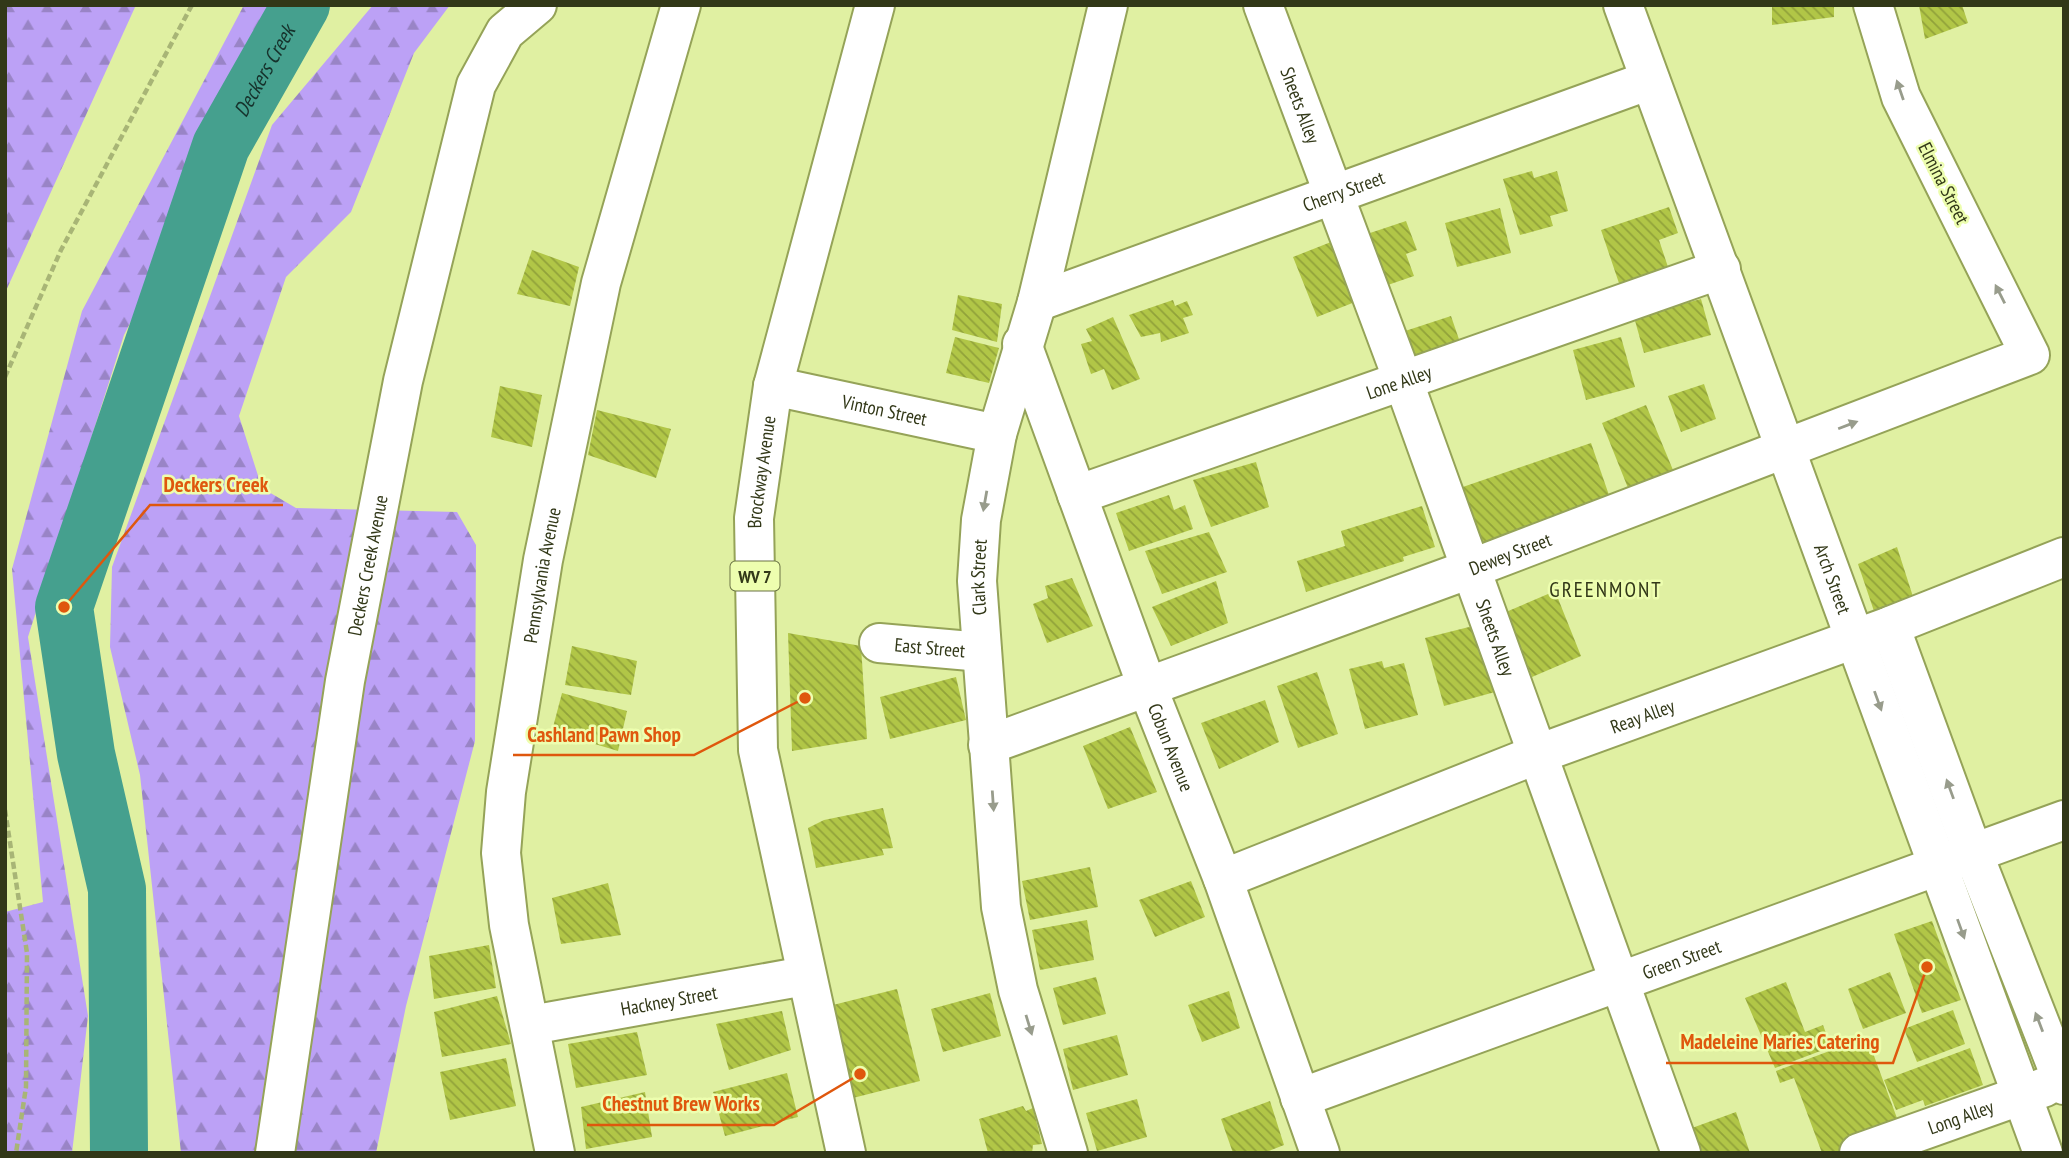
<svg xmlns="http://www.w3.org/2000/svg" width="2069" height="1158" font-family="'PT Sans Narrow',sans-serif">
  <defs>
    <pattern id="forest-firs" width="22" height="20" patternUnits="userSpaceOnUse" patternTransform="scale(1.75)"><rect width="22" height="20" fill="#bca1f6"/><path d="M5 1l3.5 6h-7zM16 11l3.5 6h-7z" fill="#9984c6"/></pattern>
    <pattern id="building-back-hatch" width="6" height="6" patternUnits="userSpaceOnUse" patternTransform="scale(1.75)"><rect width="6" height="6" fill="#b1c647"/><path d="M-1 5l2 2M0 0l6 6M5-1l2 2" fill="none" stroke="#91a23a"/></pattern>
  </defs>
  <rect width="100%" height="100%" fill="#e0f0a2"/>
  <g fill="url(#forest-firs)">
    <polygon points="5,5 136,5 5,293"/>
    <polygon points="244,5 292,5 124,335 28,637 88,1016 72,1153 5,1153 5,912 43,902 12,569 82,311"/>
    <polygon points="373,5 450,5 414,53 351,212 286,277 239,416 262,488 296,508 457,512 476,545 475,741 406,1006 376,1153 181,1153 140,775 110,647 112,567 272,125"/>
  </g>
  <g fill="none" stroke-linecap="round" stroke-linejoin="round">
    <path stroke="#45a08e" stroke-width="58" id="s1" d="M119,1153L117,889L86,754L64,607L221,146L301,5"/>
  </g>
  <g fill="url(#building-back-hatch)">
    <polygon points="1772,5 1834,5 1834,17 1772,25"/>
    <polygon points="1919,5 1962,5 1968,23 1925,39"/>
    <polygon points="1532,171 1534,178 1557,171 1568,211 1550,216 1553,226 1520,235 1503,179"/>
    <polygon points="1669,207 1678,233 1659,240 1672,279 1623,295 1601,230"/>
    <polygon points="1500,208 1511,253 1457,267 1445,223"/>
    <polygon points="1406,221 1417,250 1406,254 1414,276 1382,287 1364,235"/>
    <polygon points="1331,242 1355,302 1317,317 1293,257"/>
    <polygon points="532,250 579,267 570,306 517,294"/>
    <polygon points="958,295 1002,304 997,342 952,330"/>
    <polygon points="1701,299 1711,335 1644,353 1634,317"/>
    <polygon points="1173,300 1175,306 1187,301 1193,315 1183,318 1189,333 1161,342 1160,333 1141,337 1129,315"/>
    <polygon points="1451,316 1463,351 1411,369 1399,333"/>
    <polygon points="1113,317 1140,379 1112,390 1104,369 1091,374 1081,344 1092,341 1086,329"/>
    <polygon points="955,337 999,348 989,383 946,373"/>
    <polygon points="1621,337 1635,387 1586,400 1573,350"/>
    <polygon points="1704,384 1716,419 1681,432 1668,396"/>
    <polygon points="500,386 542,395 532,447 491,437"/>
    <polygon points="1646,405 1673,470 1628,488 1602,423"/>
    <polygon points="597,410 671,429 656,478 588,455"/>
    <polygon points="1591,443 1611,501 1477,546 1457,489"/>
    <polygon points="1256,462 1269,507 1211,527 1193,480"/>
    <polygon points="1169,495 1174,510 1185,505 1193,529 1129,551 1116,513"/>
    <polygon points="1422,506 1435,547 1403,557 1404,561 1306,592 1297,561 1345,546 1341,531"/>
    <polygon points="1209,532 1227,572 1162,594 1145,551"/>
    <polygon points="1897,547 1916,606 1877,620 1858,564"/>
    <polygon points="1072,578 1093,626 1047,643 1033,604 1048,598 1045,586"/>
    <polygon points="1216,581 1228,623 1171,646 1152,607"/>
    <polygon points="1555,591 1581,656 1532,677 1506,612"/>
    <polygon points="1477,625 1495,692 1444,706 1425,638"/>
    <polygon points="788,633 861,646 867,739 792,751"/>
    <polygon points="572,646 637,661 631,695 565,685"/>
    <polygon points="1382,661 1384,668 1404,663 1418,715 1365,729 1349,669"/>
    <polygon points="1317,672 1338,734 1298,748 1277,686"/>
    <polygon points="956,677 966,720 890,739 880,697"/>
    <polygon points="562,693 627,711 618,751 552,731"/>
    <polygon points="1265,700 1279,742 1219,769 1201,723"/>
    <polygon points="1130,727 1157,792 1108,809 1083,746"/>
    <polygon points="883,808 893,848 882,849 884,855 816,868 808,828 824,820"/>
    <polygon points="1090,867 1098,907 1030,920 1022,881"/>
    <polygon points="1191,881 1205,917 1155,937 1139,900"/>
    <polygon points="608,883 621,935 561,944 552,898"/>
    <polygon points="1087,920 1094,960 1040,970 1032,930"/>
    <polygon points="1932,921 1961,1000 1922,1013 1894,934"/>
    <polygon points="489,945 496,988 434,999 429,956"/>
    <polygon points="1890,972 1906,1013 1863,1029 1848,989"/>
    <polygon points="1096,977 1106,1014 1063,1025 1053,988"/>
    <polygon points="1786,982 1805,1032 1823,1025 1831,1047 1775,1068 1745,998"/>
    <polygon points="897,989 920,1081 845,1100 821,1008"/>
    <polygon points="1229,991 1240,1028 1202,1042 1188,1005"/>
    <polygon points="990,993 1001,1036 943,1052 931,1009"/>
    <polygon points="497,996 511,1044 442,1057 434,1012"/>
    <polygon points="1953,1010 1965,1044 1917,1062 1904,1029"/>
    <polygon points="782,1011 791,1050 729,1070 716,1024"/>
    <polygon points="637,1032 647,1075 576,1088 568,1044"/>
    <polygon points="1117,1035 1128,1075 1073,1090 1063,1049"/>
    <polygon points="1867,1037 1901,1129 1838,1153 1822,1153 1794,1078 1780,1083 1776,1071"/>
    <polygon points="1970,1048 1983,1085 1925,1106 1923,1100 1896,1110 1884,1080"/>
    <polygon points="506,1058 516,1106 450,1120 440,1072"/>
    <polygon points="787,1073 798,1117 725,1136 713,1092"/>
    <polygon points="645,1092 652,1137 586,1149 581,1107"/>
    <polygon points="1137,1099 1147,1137 1097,1151 1086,1113"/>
    <polygon points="1270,1101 1284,1145 1264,1153 1233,1153 1221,1119"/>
    <polygon points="1023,1106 1026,1111 1033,1108 1042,1144 1033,1145 1032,1153 988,1153 979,1119"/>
    <polygon points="1736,1112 1750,1153 1700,1153 1692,1128"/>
  </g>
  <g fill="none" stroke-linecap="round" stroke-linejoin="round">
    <g stroke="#95a358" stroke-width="42">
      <g id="minor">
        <path id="s2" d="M1263,5L1403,380L1681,1153"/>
        <path id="s3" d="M1623,5L2043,1153"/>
        <path id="s4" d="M1037,302L1650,80"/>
        <path id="s5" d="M1022,344L1148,689L1223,879L1320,1153"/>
        <path id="s6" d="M773,386L997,434"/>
        <path id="s7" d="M1077,495L1721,269"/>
        <polyline points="1890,626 1973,853 2064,1085"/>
        <path id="s8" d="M879,643L982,652"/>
        <path id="s9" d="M988,745L1470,569L2030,355L1901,97L1873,5"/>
        <path id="s10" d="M1223,879L1538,754L1890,626L2064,557"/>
        <path id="s11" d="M531,1025L805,976"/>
        <path id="s12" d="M1300,1098L2064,820"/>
        <path id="s13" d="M275,1153L345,681L403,381L476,85L505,32L537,5"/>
        <path id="s14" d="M555,1153L509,925L501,853L506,792L543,560L601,283L681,5"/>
        <path id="s15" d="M1068,1153L1018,990L1001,907L977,581L981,520L997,434L1037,302L1108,5"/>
        <path id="s16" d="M1859,1153L2045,1087"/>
      </g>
    </g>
    <g stroke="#95a358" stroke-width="42">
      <g id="major">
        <path id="s17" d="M846,1153L758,750L754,518L773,386L875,5"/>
      </g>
    </g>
    <g stroke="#a8b576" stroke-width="4.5" stroke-dasharray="7 3.5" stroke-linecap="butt">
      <polyline points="5,377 61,250 192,5"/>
      <polyline points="5,810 27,953 26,1087 16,1153"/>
    </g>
    <use href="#minor" stroke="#fff" stroke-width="38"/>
    <use href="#major" stroke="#fff" stroke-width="38"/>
  </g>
  <defs><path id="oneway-solid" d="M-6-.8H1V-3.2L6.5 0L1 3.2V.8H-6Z" transform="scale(1.75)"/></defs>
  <g fill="#989c8c">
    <use href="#oneway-solid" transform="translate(1900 90) rotate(-109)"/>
    <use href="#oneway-solid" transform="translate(2000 294) rotate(-117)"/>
    <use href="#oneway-solid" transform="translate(1848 425) rotate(-21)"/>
    <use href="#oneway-solid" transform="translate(985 501) rotate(100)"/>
    <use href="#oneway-solid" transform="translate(1878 701) rotate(70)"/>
    <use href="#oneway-solid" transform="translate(1950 789) rotate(-110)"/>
    <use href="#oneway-solid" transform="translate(993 801) rotate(86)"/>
    <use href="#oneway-solid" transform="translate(1961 929) rotate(70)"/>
    <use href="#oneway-solid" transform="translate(2039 1022) rotate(-111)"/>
    <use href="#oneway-solid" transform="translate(1029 1025) rotate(73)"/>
  </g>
  <g text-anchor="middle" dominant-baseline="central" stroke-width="5" stroke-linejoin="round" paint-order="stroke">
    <rect fill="#edfeaf" stroke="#6a7345" stroke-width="2" x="730.5" y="561.5" width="49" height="29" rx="5"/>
    <g font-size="18" font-weight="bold" fill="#323818">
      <text x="755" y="576">WV 7</text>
    </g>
    <g font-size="19" fill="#323818" stroke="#edfeaf">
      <text stroke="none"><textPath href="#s2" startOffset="107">Sheets Alley</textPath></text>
      <text transform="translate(1944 183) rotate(63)">Elmina Street</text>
      <text stroke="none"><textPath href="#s4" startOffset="326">Cherry Street</textPath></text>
      <text stroke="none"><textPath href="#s7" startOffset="341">Lone Alley</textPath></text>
      <text stroke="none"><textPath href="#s6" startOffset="114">Vinton Street</textPath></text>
      <text stroke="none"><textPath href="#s17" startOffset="691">Brockway Avenue</textPath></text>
      <text stroke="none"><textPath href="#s9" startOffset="556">Dewey Street</textPath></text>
      <text stroke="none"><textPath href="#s13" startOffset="595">Deckers Creek Avenue</textPath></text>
      <text stroke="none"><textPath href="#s14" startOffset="586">Pennsylvania Avenue</textPath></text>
      <text stroke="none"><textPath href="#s15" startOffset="586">Clark Street</textPath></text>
      <text stroke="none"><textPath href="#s3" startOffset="611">Arch Street</textPath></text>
      <text stroke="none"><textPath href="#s2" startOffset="674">Sheets Alley</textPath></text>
      <text stroke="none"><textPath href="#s8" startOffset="51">East Street</textPath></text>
      <text stroke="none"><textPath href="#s10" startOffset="450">Reay Alley</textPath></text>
      <text stroke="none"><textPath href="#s5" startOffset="430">Cobun Avenue</textPath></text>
      <text stroke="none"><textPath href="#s12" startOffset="406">Green Street</textPath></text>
      <text stroke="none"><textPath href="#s11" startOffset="140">Hackney Street</textPath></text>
      <text stroke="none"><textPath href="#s16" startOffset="108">Long Alley</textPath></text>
    </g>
    <g font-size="21" font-style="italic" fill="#16322c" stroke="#edfeaf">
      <text stroke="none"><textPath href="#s1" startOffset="1125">Deckers Creek</textPath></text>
    </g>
    <g font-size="21" letter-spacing="2" fill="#323818" stroke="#edfeaf">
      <text x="1606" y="589">GREENMONT</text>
    </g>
  </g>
  <path fill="none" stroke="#df570d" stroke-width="2.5" d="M64 607L150 505H283M805 698L694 755H513M1927 967L1893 1063H1666M860 1074L774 1125H587"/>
  <g fill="#df570d" stroke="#edfeaf" stroke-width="2.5">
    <circle cx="64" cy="607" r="7"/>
    <circle cx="805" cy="698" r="7"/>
    <circle cx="1927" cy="967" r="7"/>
    <circle cx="860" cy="1074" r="7"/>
  </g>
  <g font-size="21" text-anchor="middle" font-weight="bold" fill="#df570d" stroke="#edfeaf" stroke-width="5" stroke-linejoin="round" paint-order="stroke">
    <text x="216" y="492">Deckers Creek</text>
    <text x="604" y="742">Cashland Pawn Shop</text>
    <text x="1780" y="1049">Madeleine Maries Catering</text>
    <text x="681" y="1111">Chestnut Brew Works</text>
  </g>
  <rect width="2069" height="1158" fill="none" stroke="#323818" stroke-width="14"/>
</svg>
